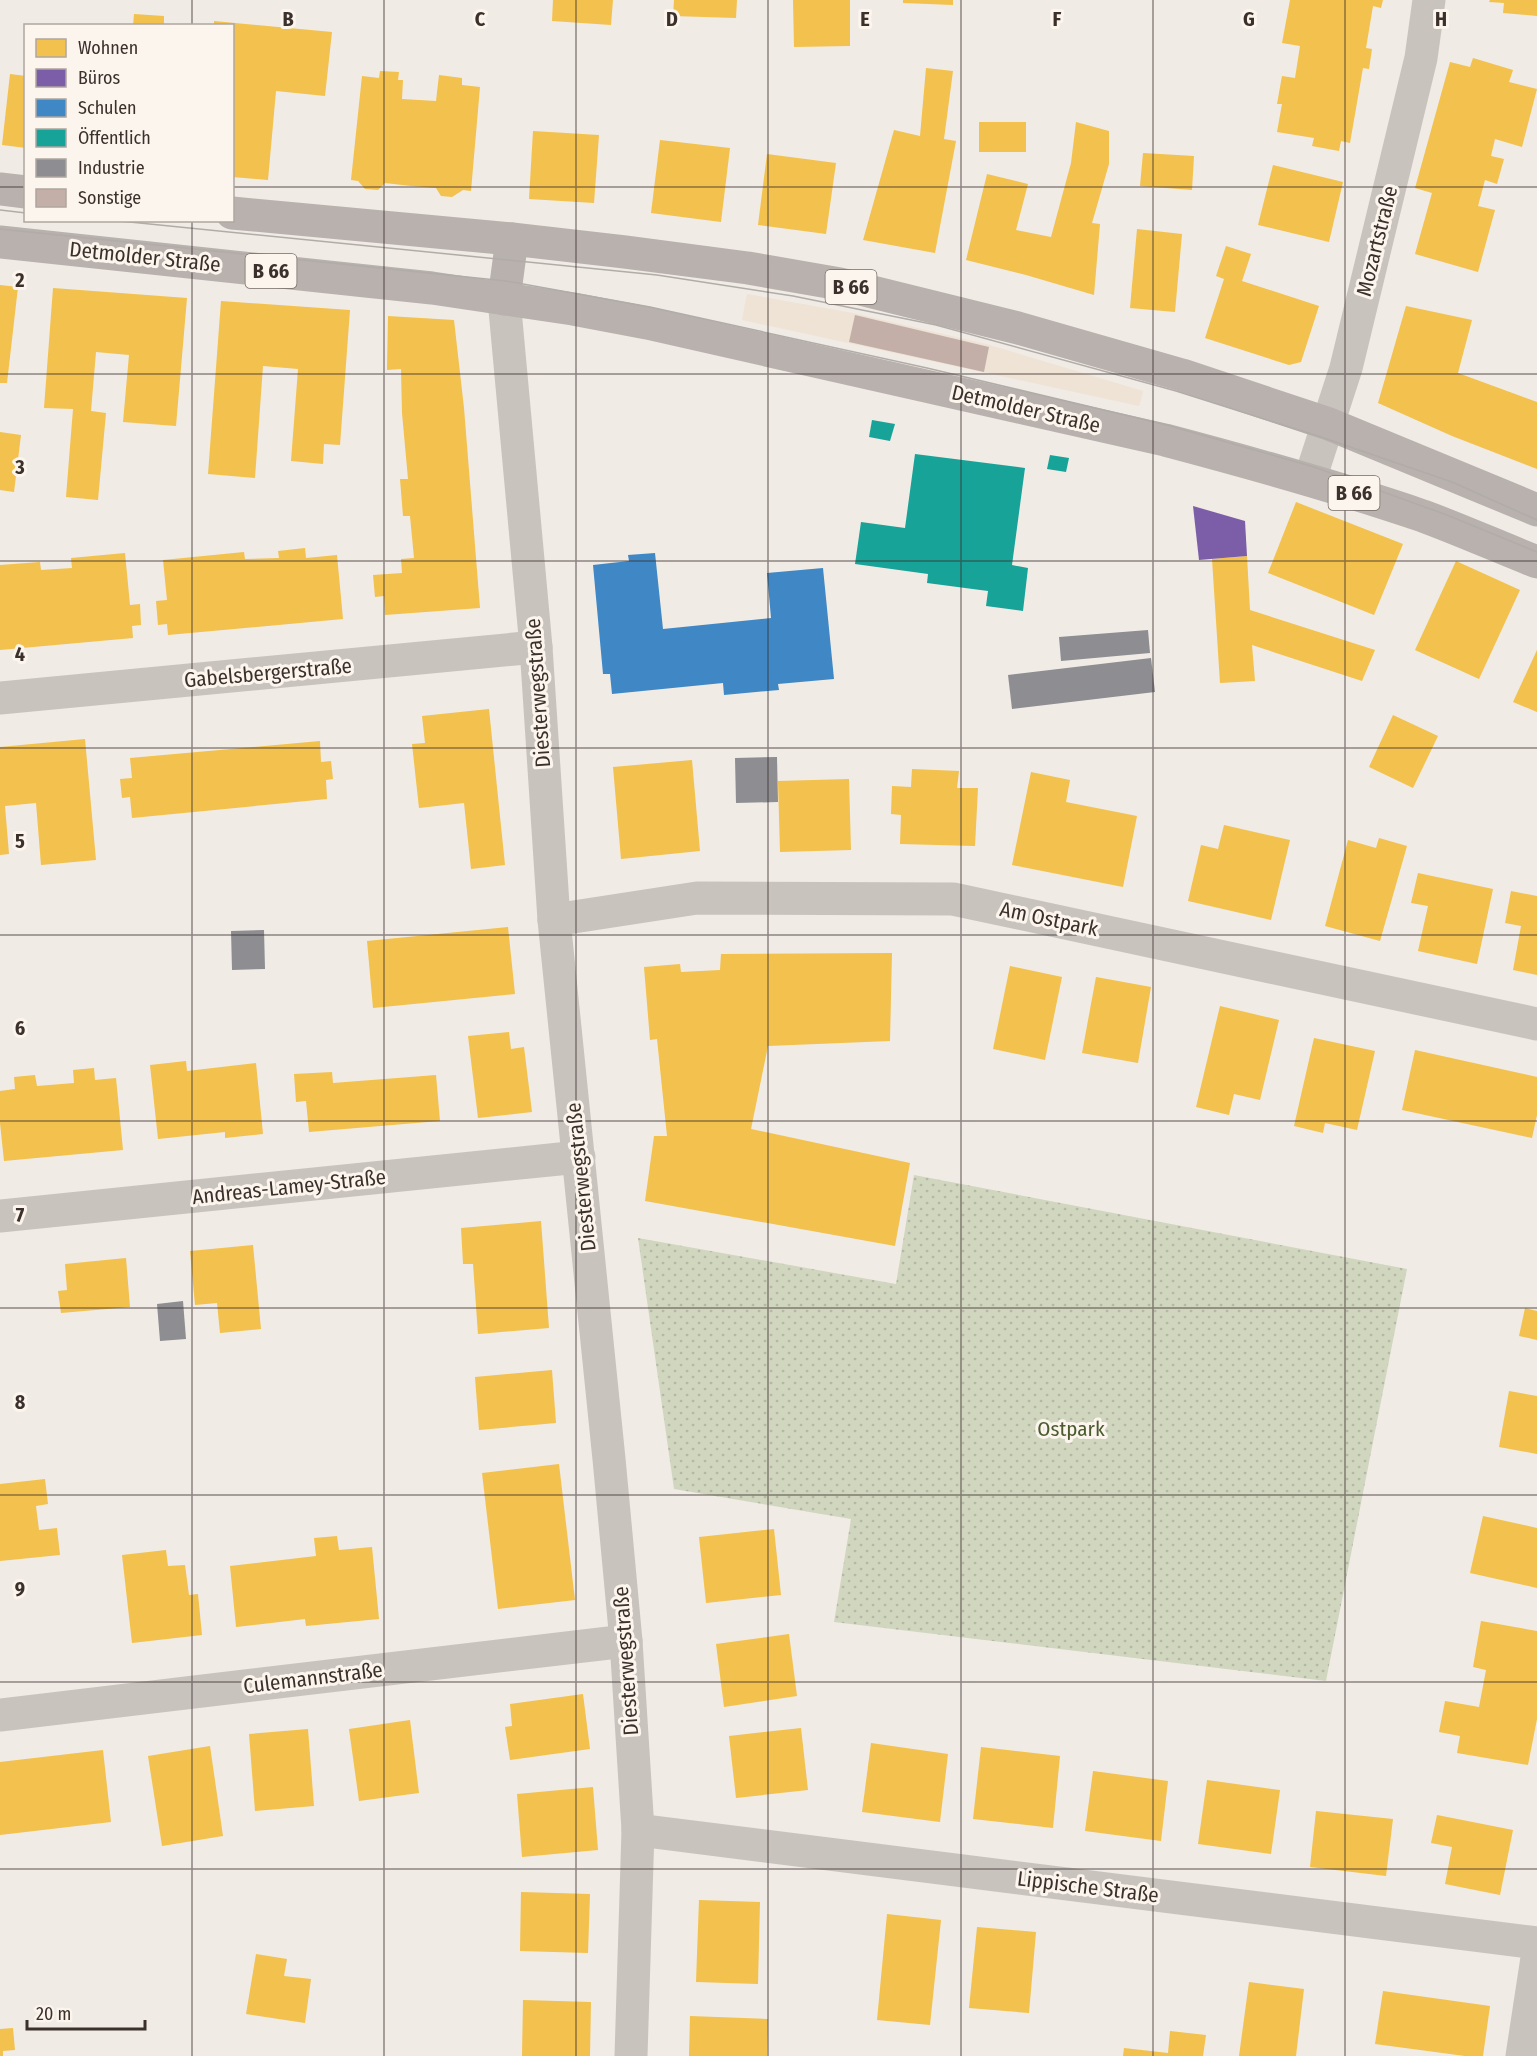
<svg xmlns="http://www.w3.org/2000/svg" width="1537" height="2056" font-family="'Fira Sans Condensed',sans-serif">
  <defs>
    <pattern id="park-dots" width="8" height="8" patternUnits="userSpaceOnUse" patternTransform="scale(1.5)"><rect width="8" height="8" fill="#d1d6bf"/><path d="M2 2h.1M6 6h.1" fill="none" stroke="#b4b8a4" stroke-width="1.8" stroke-linecap="round"/></pattern>
  </defs>
  <rect width="100%" height="100%" fill="#f0ebe5"/>
  <polygon fill="url(#park-dots)" points="914,1175 1407,1269 1326,1681 834,1622 851,1519 674,1489 638,1238 896,1284"/>
  <polygon fill="#eee3d5" points="747,294 853,313 986,344 1143,391 1141,400 1139,406 742,320"/>
  <g fill="#f2c14e">
    <polygon points="553,0 613,0 611,25 552,21"/>
    <polygon points="674,0 737,0 736,18 673,16"/>
    <polygon points="793,0 850,0 850,46 794,47"/>
    <polygon points="903,0 953,0 953,5 903,3"/>
    <polygon points="1290,0 1383,0 1381,8 1373,6 1366,48 1372,49 1369,69 1363,68 1350,143 1341,141 1339,151 1312,146 1314,138 1277,132 1282,104 1277,104 1282,76 1295,78 1300,46 1282,43"/>
    <polygon points="1490,0 1537,0 1537,16 1503,13 1504,3 1489,2"/>
    <polygon points="134,14 164,16 164,26 133,26"/>
    <polygon points="214,21 332,32 325,96 276,91 268,180 232,177 232,26 214,26"/>
    <polygon points="1473,58 1513,70 1509,82 1537,89 1522,147 1495,139 1491,156 1504,159 1497,184 1485,180 1478,206 1495,210 1478,272 1415,254 1432,193 1415,188 1450,62 1470,67"/>
    <polygon points="926,68 953,71 944,139 956,141 935,253 863,240 894,130 920,136"/>
    <polygon points="380,71 399,72 398,80 403,80 402,99 436,101 439,75 462,78 462,85 480,87 471,191 463,190 452,197 441,196 436,188 411,186 385,183 378,190 365,189 358,181 351,180 362,76 379,78"/>
    <polygon points="10,74 26,76 26,148 2,145"/>
    <rect x="979" y="122" width="47" height="30"/>
    <polygon points="1076,122 1109,131 1109,164 1092,223 1100,224 1094,295 1026,275 966,260 987,174 1028,184 1016,230 1051,237 1071,163"/>
    <polygon points="533,131 599,135 594,203 529,199"/>
    <polygon points="660,140 730,148 721,222 651,213"/>
    <polygon points="1143,153 1194,156 1192,190 1140,186"/>
    <polygon points="767,154 836,163 826,234 758,225"/>
    <polygon points="1273,165 1343,182 1329,242 1258,225"/>
    <polygon points="1137,229 1182,234 1175,312 1130,308"/>
    <polygon points="1226,246 1251,254 1242,281 1319,306 1301,362 1289,365 1205,338 1224,279 1216,276"/>
    <polygon points="0,285 18,287 7,383 0,383"/>
    <polygon points="53,288 187,298 176,426 123,422 129,355 96,352 91,411 106,413 98,500 66,497 73,409 44,408"/>
    <polygon points="221,301 350,310 340,445 324,444 323,464 291,461 298,369 263,366 255,478 208,474"/>
    <polygon points="1406,306 1472,320 1458,373 1537,402 1537,469 1452,436 1378,403"/>
    <polygon points="388,316 454,320 464,408 480,608 385,615 384,596 375,597 373,575 402,573 401,559 414,558 410,516 403,516 400,479 408,479 402,413 401,369 387,370"/>
    <polygon points="0,432 21,435 14,492 0,490"/>
    <polygon points="1296,502 1403,544 1374,615 1268,573"/>
    <polygon points="305,548 306,558 337,555 343,619 168,635 167,624 158,625 156,601 167,600 163,560 244,552 245,559 279,558 278,551"/>
    <polygon points="125,553 130,605 140,604 141,625 132,626 133,638 0,650 0,565 40,562 41,570 72,568 71,558"/>
    <polygon points="1247,556 1250,610 1375,650 1362,681 1252,645 1255,681 1220,683 1212,559"/>
    <polygon points="1456,561 1520,590 1479,679 1415,650"/>
    <polygon points="1537,650 1537,712 1513,702"/>
    <polygon points="489,709 505,865 471,869 464,803 419,808 412,744 425,743 422,716"/>
    <polygon points="1393,715 1438,736 1413,788 1369,767"/>
    <polygon points="85,739 96,860 41,865 36,803 5,806 9,854 0,855 0,747"/>
    <polygon points="320,741 321,762 331,761 333,779 326,780 327,799 132,818 130,797 122,798 120,779 132,778 130,758"/>
    <polygon points="692,760 700,851 621,859 613,767"/>
    <polygon points="912,769 959,771 957,788 978,788 975,846 900,844 901,815 891,814 892,786 911,787"/>
    <polygon points="1031,772 1070,780 1066,802 1137,816 1123,887 1012,865"/>
    <polygon points="849,779 851,850 780,852 778,781"/>
    <polygon points="1224,825 1290,840 1271,920 1188,901 1201,845 1218,849"/>
    <polygon points="1379,838 1407,846 1380,941 1325,926 1348,840 1376,848"/>
    <polygon points="1418,873 1493,889 1477,964 1418,951 1428,906 1411,903"/>
    <polygon points="1511,891 1537,896 1537,975 1513,970 1521,926 1505,923"/>
    <polygon points="508,927 515,994 373,1008 367,941"/>
    <polygon points="892,953 890,1041 768,1046 751,1129 910,1163 895,1246 645,1201 654,1136 667,1136 657,1039 650,1040 644,967 680,964 681,972 720,970 721,954"/>
    <polygon points="1010,966 1062,977 1045,1060 993,1049"/>
    <polygon points="1096,977 1151,987 1138,1063 1082,1053"/>
    <polygon points="1220,1006 1279,1020 1260,1100 1234,1094 1229,1115 1196,1107"/>
    <polygon points="509,1032 511,1049 524,1047 532,1112 478,1118 468,1036"/>
    <polygon points="1314,1038 1375,1051 1357,1130 1325,1123 1323,1133 1294,1126"/>
    <polygon points="1415,1050 1537,1077 1537,1115 1532,1138 1402,1110"/>
    <polygon points="186,1061 187,1071 256,1063 263,1134 225,1138 225,1132 158,1139 150,1065"/>
    <polygon points="94,1068 95,1080 116,1078 123,1150 4,1161 0,1123 0,1091 15,1089 14,1077 35,1075 37,1086 74,1083 73,1070"/>
    <polygon points="332,1072 333,1083 436,1075 440,1121 309,1132 306,1101 296,1102 294,1074"/>
    <polygon points="541,1221 549,1328 478,1334 473,1264 463,1264 461,1228"/>
    <polygon points="253,1245 261,1329 220,1333 217,1303 195,1305 190,1251"/>
    <polygon points="126,1258 130,1307 61,1313 58,1291 67,1290 65,1264"/>
    <polygon points="1525,1308 1537,1311 1537,1340 1519,1336"/>
    <polygon points="552,1370 556,1423 479,1430 475,1377"/>
    <polygon points="1509,1391 1537,1396 1537,1454 1499,1447"/>
    <polygon points="559,1464 575,1600 498,1609 482,1473"/>
    <polygon points="45,1479 48,1504 36,1506 39,1530 57,1528 60,1555 0,1561 0,1484"/>
    <polygon points="1483,1516 1537,1528 1537,1588 1470,1573"/>
    <polygon points="774,1529 781,1595 706,1603 699,1537"/>
    <polygon points="337,1536 339,1550 372,1547 379,1619 306,1626 305,1619 236,1627 230,1566 316,1556 314,1538"/>
    <polygon points="166,1550 168,1566 185,1565 189,1595 198,1594 202,1635 132,1643 122,1555"/>
    <polygon points="1481,1621 1537,1631 1537,1719 1528,1765 1457,1753 1460,1736 1439,1732 1445,1701 1479,1707 1486,1670 1473,1667"/>
    <polygon points="789,1634 797,1696 724,1707 716,1644"/>
    <polygon points="583,1694 590,1749 510,1760 505,1727 512,1726 510,1704"/>
    <polygon points="410,1720 419,1793 359,1801 349,1729"/>
    <polygon points="801,1728 808,1790 736,1798 729,1736"/>
    <polygon points="308,1729 314,1806 255,1811 249,1734"/>
    <polygon points="871,1743 948,1754 940,1822 862,1812"/>
    <polygon points="210,1746 223,1836 162,1846 148,1756"/>
    <polygon points="981,1747 1060,1756 1053,1828 973,1819"/>
    <polygon points="103,1750 111,1822 0,1835 0,1762"/>
    <polygon points="1093,1771 1168,1781 1161,1841 1085,1831"/>
    <polygon points="1207,1780 1280,1790 1271,1854 1198,1844"/>
    <polygon points="593,1787 598,1850 522,1857 517,1794"/>
    <polygon points="1316,1811 1393,1819 1386,1876 1310,1867"/>
    <polygon points="1437,1815 1513,1830 1500,1895 1445,1884 1452,1847 1431,1843"/>
    <polygon points="521,1892 590,1894 588,1953 520,1951"/>
    <polygon points="699,1900 760,1902 758,1984 696,1982"/>
    <polygon points="887,1914 941,1920 930,2025 877,2020"/>
    <polygon points="977,1927 1036,1932 1029,2013 969,2008"/>
    <polygon points="256,1954 287,1959 284,1976 311,1979 305,2023 246,2014"/>
    <polygon points="1249,1982 1304,1989 1296,2056 1239,2056"/>
    <polygon points="1383,1991 1490,2006 1483,2056 1465,2056 1375,2044"/>
    <polygon points="523,2000 591,2002 590,2056 522,2056"/>
    <polygon points="690,2016 768,2019 767,2056 689,2056"/>
    <polygon points="13,2028 15,2050 3,2051 3,2056 0,2056 0,2029"/>
    <polygon points="1170,2031 1206,2035 1203,2056 1123,2056 1124,2048 1168,2053"/>
  </g>
  <polygon fill="#7b5ea7" points="1193,506 1245,521 1247,556 1199,560"/>
  <polygon fill="#3f88c5" points="655,553 663,629 771,618 767,573 823,568 834,679 778,684 779,690 724,695 723,683 612,694 610,674 603,674 593,565 629,561 628,555"/>
  <g fill="#17a398">
    <polygon points="872,420 895,424 890,441 869,437"/>
    <polygon points="915,454 1025,468 1012,565 1028,568 1023,611 986,606 988,591 927,583 928,574 855,564 861,522 905,528"/>
    <polygon points="1050,455 1069,458 1066,472 1047,469"/>
  </g>
  <g fill="#8d8d92">
    <polygon points="1148,630 1150,653 1061,661 1059,637"/>
    <polygon points="1151,658 1155,692 1012,709 1008,675"/>
    <polygon points="777,757 778,802 736,803 735,758"/>
    <polygon points="264,930 265,969 232,970 231,931"/>
    <polygon points="183,1301 186,1339 160,1341 157,1304"/>
  </g>
  <polygon fill="#c3afa7" points="855,315 989,347 984,372 849,342"/>
  <g fill="none" stroke-linecap="round" stroke-linejoin="round">
    <g stroke="#c9c3be" stroke-width="33">
      <polyline points="504,299 536,647 554,920 609,1459 626,1641 638,1830 631,2056"/>
      <polyline points="1310,479 1346,368 1421,58 1429,0"/>
      <polyline points="0,698 536,647"/>
      <polyline points="554,920 697,898 953,899 1537,1024"/>
      <polyline points="0,1216 579,1157"/>
      <polyline points="0,1715 626,1641"/>
      <polyline points="638,1830 1537,1943"/>
      <polyline points="1522,2056 1537,1958"/>
    </g>
    <g stroke="#b8b1ad" stroke-width="33">
      <polyline points="0,189 26,192"/>
      <polyline points="232,213 512,239 625,252 748,268 840,284 1018,328 1182,375 1329,424 1537,510"/>
      <path d="M0,242L432,288L573,309L647,323L1165,440C1252,463 1338,487 1423,516C1461,530 1499,547 1537,562"/>
      <polyline points="504,299 512,239"/>
    </g>
    <g stroke="#b1aca8" stroke-width="1.5">
      <polyline points="0,210 26,213"/>
      <polyline points="110,220 657,275 793,296 936,325 1176,391 1324,438 1452,482 1537,520"/>
      <polyline points="0,229 506,281 650,307 927,368 1167,425 1314,467 1447,515 1537,552"/>
    </g>
  </g>
  <path fill="none" stroke="#3b302b" stroke-width="1.5" stroke-opacity="0.55" d="M192,0V26M384,0V2056M576,0V2056M768,0V2056M961,0V2056M1153,0V2056M1345,0V2056M0,187H26M232,187H1537M192,220V2056M0,374H1537M0,561H1537M0,748H1537M0,935H1537M0,1121H1537M0,1308H1537M0,1495H1537M0,1682H1537M0,1869H1537"/>
  <g text-anchor="middle" dominant-baseline="central" stroke-width="6" stroke-linejoin="round" paint-order="stroke">
    <g fill="#fbf5ee" stroke="#756b66" stroke-width="1.5">
      <rect x="245.5" y="254" width="51" height="34" rx="4.5"/>
      <rect x="825.5" y="270" width="51" height="34" rx="4.5"/>
      <rect x="1328.5" y="476" width="51" height="34" rx="4.5"/>
    </g>
    <g font-size="20" font-weight="bold" fill="#3b302b">
      <text x="271" y="271">B 66</text>
      <text x="851" y="287">B 66</text>
      <text x="1354" y="493">B 66</text>
    </g>
    <g font-size="21" fill="#3b302b" stroke="#fbf5ee">
      <text transform="translate(1377 241) rotate(-76)">Mozartstraße</text>
      <text transform="translate(145 257) rotate(6)">Detmolder Straße</text>
      <text transform="translate(1026 409) rotate(13)">Detmolder Straße</text>
      <text transform="translate(268 673) rotate(-5)">Gabelsbergerstraße</text>
      <text transform="translate(538 693) rotate(-94)">Diesterwegstraße</text>
      <text transform="translate(1049 919) rotate(12)">Am Ostpark</text>
      <text transform="translate(581 1177) rotate(-96)">Diesterwegstraße</text>
      <text transform="translate(289 1187) rotate(-6)">Andreas-Lamey-Straße</text>
      <text transform="translate(626 1661) rotate(-94)">Diesterwegstraße</text>
      <text transform="translate(313 1678) rotate(-7)">Culemannstraße</text>
      <text transform="translate(1088 1887) rotate(7)">Lippische Straße</text>
    </g>
    <g font-size="21" fill="#4a5a2e" stroke="#fbf5ee">
      <text x="1071" y="1429">Ostpark</text>
    </g>
  </g>
  <g font-size="20" text-anchor="middle" font-weight="bold" fill="#3b302b" stroke="#fbf5ee" stroke-width="6" stroke-linejoin="round" paint-order="stroke">
    <text x="288" y="26">B</text>
    <text x="480" y="26">C</text>
    <text x="672" y="26">D</text>
    <text x="865" y="26">E</text>
    <text x="1057" y="26">F</text>
    <text x="1249" y="26">G</text>
    <text x="1441" y="26">H</text>
    <text x="20" y="287">2</text>
    <text x="20" y="474">3</text>
    <text x="20" y="661">4</text>
    <text x="20" y="848">5</text>
    <text x="20" y="1035">6</text>
    <text x="20" y="1222">7</text>
    <text x="20" y="1409">8</text>
    <text x="20" y="1596">9</text>
  </g>
  <rect x="24" y="24" width="210" height="198" fill="#fbf5ee" stroke="#aea6a0" stroke-width="1.5"/>
  <rect x="36" y="39" width="30" height="18" fill="#f2c14e" stroke="#aea6a0" stroke-width="1.5"/>
  <text x="78" y="54" font-size="18" fill="#3b302b">Wohnen</text>
  <rect x="36" y="69" width="30" height="18" fill="#7b5ea7" stroke="#aea6a0" stroke-width="1.5"/>
  <text x="78" y="84" font-size="18" fill="#3b302b">Büros</text>
  <rect x="36" y="99" width="30" height="18" fill="#3f88c5" stroke="#aea6a0" stroke-width="1.5"/>
  <text x="78" y="114" font-size="18" fill="#3b302b">Schulen</text>
  <rect x="36" y="129" width="30" height="18" fill="#17a398" stroke="#aea6a0" stroke-width="1.5"/>
  <text x="78" y="144" font-size="18" fill="#3b302b">Öffentlich</text>
  <rect x="36" y="159" width="30" height="18" fill="#8d8d92" stroke="#aea6a0" stroke-width="1.5"/>
  <text x="78" y="174" font-size="18" fill="#3b302b">Industrie</text>
  <rect x="36" y="189" width="30" height="18" fill="#c3afa7" stroke="#aea6a0" stroke-width="1.5"/>
  <text x="78" y="204" font-size="18" fill="#3b302b">Sonstige</text>
  <path d="M27 2020v9h118v-9" fill="none" stroke="#3b302b" stroke-width="3"/>
  <text x="36" y="2020" font-size="18" fill="#3b302b" stroke="#fbf5ee" stroke-width="4.5" paint-order="stroke">20 m</text>
</svg>
